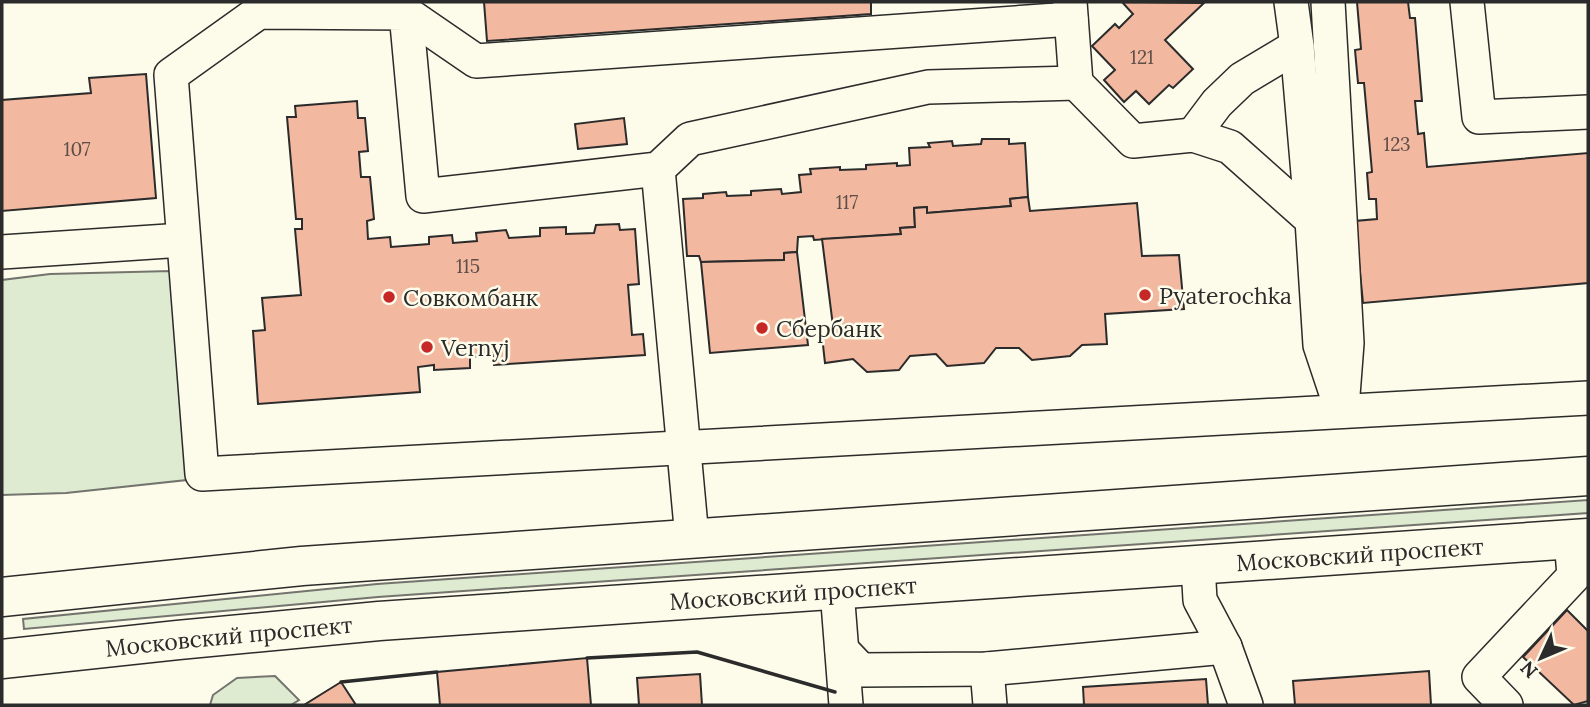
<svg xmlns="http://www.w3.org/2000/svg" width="1590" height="707" font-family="Lora,serif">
  <rect width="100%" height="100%" fill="#fdfbea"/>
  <g fill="#deebd1" stroke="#74746e" stroke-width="2">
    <polygon points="171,271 196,479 66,493 2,495 2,280 50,274"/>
    <polygon points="1588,500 1588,513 378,597 24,629 23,619 377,584"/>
    <polygon points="275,676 299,700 291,705 210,705 213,695 237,678"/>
  </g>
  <g fill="#f2b8a0" stroke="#2b2b2b" stroke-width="2">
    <polygon points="484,2 871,2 871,14 487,41"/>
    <polygon points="1122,2 1204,3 1165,40 1193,69 1173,88 1169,85 1149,104 1136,91 1124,102 1104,80 1115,70 1092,46 1115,24 1119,28 1133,14"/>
    <polygon points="1357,2 1408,2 1410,18 1415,18 1422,101 1415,101 1418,134 1424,133 1427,167 1588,153 1588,283 1363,303 1355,221 1377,219 1376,199 1369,199 1367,173 1372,172 1364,83 1358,83 1355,50 1361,49"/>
    <polygon points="146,74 156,198 2,211 2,100 91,93 89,78"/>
    <polygon points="357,101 358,118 365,118 368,151 359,152 361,177 370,177 374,219 367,221 368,239 390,237 391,247 429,244 429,237 452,235 453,243 477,241 476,233 506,230 509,238 540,236 540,228 566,227 566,234 594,233 596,225 619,224 620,230 635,229 639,284 628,285 632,335 643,334 645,355 494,365 493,355 470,357 470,368 434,370 434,365 418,367 420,392 258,404 253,331 265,330 262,298 301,295 295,229 302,229 302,219 296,219 287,117 296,117 295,106"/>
    <polygon points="624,118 627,144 578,149 575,124"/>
    <polygon points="982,139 1009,139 1009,144 1025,143 1028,197 1010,199 1011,206 927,213 927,207 914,208 915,227 900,228 901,234 814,240 813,236 798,237 797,252 784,253 784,260 701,262 699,256 687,256 683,199 703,198 703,194 726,192 727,196 751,195 751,191 781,189 782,194 801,192 799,175 811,174 810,169 840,167 840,170 866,169 866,165 897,163 897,166 910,165 909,148 930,147 928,143 952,141 953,146 981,144"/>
    <polygon points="1028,197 1030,211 1137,203 1142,256 1179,255 1184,309 1105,314 1107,344 1082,345 1070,356 1032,360 1019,348 996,348 984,363 947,366 936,354 910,356 899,370 867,372 853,359 825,363 822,336 834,334 822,239 901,234 900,228 915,227 914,208 927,207 927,213 1011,206 1010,199"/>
    <polygon points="797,252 808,345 710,353 701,262 784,260 784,253"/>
    <polygon points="1567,610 1588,631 1588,701 1574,705 1523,657"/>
    <polygon points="587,658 591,705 440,705 437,672"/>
    <polygon points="1429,671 1431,705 1295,705 1293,681"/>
    <polygon points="700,674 702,705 639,705 637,678"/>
    <polygon points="1206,679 1208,705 1084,705 1083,687"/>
    <polygon points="341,682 356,705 304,705"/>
  </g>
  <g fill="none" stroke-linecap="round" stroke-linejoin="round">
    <g stroke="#2b2b2b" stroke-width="36">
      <g id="minor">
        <polyline points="1070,2 1076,83 1133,141 1193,135 1230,147 1312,220 1320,345 1342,411"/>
        <polyline points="1291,2 1297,46 1312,220"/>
        <polyline points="1328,2 1347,343 1343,395"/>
        <polyline points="1467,2 1479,117 1588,112"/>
        <polyline points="406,13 476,61 1071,19"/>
        <polyline points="1076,83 928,87 690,139 658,169 423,196 406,13 259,12 171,75 202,474 1588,398"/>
        <polyline points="1193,135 1217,103 1242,79 1297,46"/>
        <polyline points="658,169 692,538"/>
        <polyline points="2,252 183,240"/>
        <polyline points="1198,565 1200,600 1225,647 1246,705"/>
        <polyline points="837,590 846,705"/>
        <polyline points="842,650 861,670 987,669 1225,647"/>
        <polyline points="987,669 990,705"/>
        <polyline points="1506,705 1479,677 1574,576 1571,539"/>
      </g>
    </g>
    <g stroke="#2b2b2b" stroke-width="41">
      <g id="major">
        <polyline points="2,597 302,566 1588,476"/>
        <path id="s1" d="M2,659L178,640L379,621L1588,538"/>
      </g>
    </g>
    <use href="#minor" stroke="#fdfbea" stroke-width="33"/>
    <use href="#major" stroke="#fdfbea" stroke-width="38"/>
    <g stroke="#2b2b2b" stroke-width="3.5">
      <polyline points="587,658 697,652 835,692"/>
      <polyline points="341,682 437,672"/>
    </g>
  </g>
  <g fill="#c62828" stroke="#fdfbea" stroke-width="2.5">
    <circle cx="1145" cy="295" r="7"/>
    <circle cx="389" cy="297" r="7"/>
    <circle cx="762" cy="328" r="7"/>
    <circle cx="427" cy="347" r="7"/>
  </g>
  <g text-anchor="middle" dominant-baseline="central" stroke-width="5" stroke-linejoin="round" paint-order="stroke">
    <g font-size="19" fill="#5d4e48">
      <text x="1142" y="57">121</text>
      <text x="1397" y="144">123</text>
      <text x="77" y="149">107</text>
      <text x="847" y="202">117</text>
      <text x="468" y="266">115</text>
    </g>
    <g font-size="23" fill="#2b2b2b" stroke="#fdfbea" text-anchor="start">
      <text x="1159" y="295">Pyaterochka</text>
      <text x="403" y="297">Совкомбанк</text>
      <text x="776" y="328">Сбербанк</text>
      <text x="441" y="347">Vernyj</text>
    </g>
    <g font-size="23" fill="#2b2b2b" stroke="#fdfbea">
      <text stroke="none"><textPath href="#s1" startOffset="1362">Московский проспект</textPath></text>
      <text stroke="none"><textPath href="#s1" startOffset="794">Московский проспект</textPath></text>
      <text stroke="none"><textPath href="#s1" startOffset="228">Московский проспект</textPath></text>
    </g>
  </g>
  <rect width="1590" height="707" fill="none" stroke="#2b2b2b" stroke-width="7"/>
  <g transform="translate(1541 658) rotate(226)" stroke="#fdfbea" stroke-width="5" paint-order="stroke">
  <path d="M0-5L12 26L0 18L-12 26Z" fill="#2b2b2b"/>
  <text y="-10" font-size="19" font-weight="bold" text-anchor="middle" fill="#2b2b2b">N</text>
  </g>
</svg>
